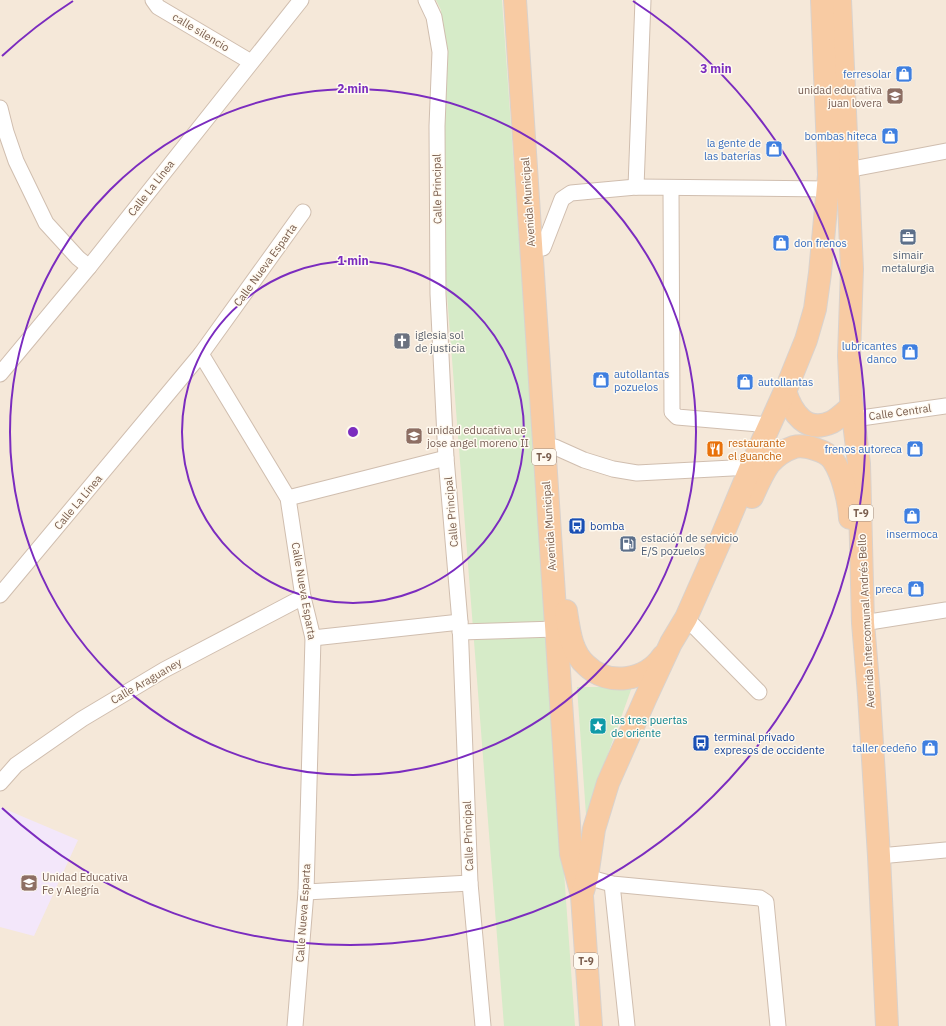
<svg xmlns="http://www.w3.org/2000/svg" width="946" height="1026" font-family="'IBM Plex Sans',sans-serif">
  <rect width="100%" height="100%" fill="#fdf6eb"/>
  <rect fill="#f5e8d9" x="0" y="0" width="946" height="1026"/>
  <polygon fill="#f3e7fa" points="0,807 78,840 34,936 0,927"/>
  <g fill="#d6ebc8">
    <polygon points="436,0 502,0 575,1026 504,1026 446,282 441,10"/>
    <polygon points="577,687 632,687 586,815"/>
  </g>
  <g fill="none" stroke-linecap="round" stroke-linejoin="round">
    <g stroke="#d0beaf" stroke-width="17">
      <g id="minor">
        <polyline points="153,0 158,7 251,62"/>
        <polyline points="426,0 434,17 440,52 437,126 438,294 446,458 460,622 470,883 483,1026"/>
        <polyline points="0,108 6,132 16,161 46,223 78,258 89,267"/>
        <polyline points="847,170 946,151"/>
        <polyline points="636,187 643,0"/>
        <polyline points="671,188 672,412 677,417 770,425"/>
        <polyline points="543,248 562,199 571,193 636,187 828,189"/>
        <polyline points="0,374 89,267 301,0"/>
        <polyline points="854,419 946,406"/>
        <polyline points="555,447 584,460 613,469 637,473 751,467"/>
        <polyline points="288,498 446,458"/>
        <polyline points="0,595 201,354"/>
        <polyline points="686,618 759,692"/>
        <polyline points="863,623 946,610"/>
        <polyline points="460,632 556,629"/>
        <polyline points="313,638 460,622"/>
        <polyline points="0,783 16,765 82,719 164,670 303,597"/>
        <polyline points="879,856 946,850"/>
        <polyline points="587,877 612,884 760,898 766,902 778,1026"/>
        <polyline points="612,884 627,1026"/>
        <polyline points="306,892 470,883"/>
        <polyline points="295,1026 306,892 313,638 303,597 288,498 201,354 303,212"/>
      </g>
    </g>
    <g stroke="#d9d2cd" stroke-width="24">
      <g id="trunk">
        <polyline points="515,0 571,854 582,896 591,1026"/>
        <polyline points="840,0 852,269 849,356 851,398 859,464 863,623 869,695 879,856 887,1026"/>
        <path d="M785,391C792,413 806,434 832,422C839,418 846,411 852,406"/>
        <path d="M752,497C757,486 762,474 769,464C775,457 785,450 794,447C804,444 827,451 833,460C843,475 849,501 850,518"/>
        <path d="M566,611C569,630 571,652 586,665C608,687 646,681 663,656"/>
        <polyline points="583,891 587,877 594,829 608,783 646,697 671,643 686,618 720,541 753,462 789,382 806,340 815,309 820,273 829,175 822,0"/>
      </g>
    </g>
    <use href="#minor" stroke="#fff" stroke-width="15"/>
    <use href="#trunk" stroke="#f8cba3" stroke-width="22"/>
  </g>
  <g fill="none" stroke="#7b2cbf" stroke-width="2">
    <circle cx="353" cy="432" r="171"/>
    <circle cx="353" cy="432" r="343"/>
    <path d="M2 56A514 514 0 0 1 73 1M633 1A514 514 0 1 1 2 808"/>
  </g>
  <defs>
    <g id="shop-square" transform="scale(0.9)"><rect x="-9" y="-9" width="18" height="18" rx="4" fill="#3f7fe0" stroke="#fffaf1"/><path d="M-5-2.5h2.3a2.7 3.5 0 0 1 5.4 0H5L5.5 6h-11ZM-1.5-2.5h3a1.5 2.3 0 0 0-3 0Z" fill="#fff"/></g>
    <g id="school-square" transform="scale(0.9)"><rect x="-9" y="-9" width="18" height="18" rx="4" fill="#8d6e63" stroke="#fffaf1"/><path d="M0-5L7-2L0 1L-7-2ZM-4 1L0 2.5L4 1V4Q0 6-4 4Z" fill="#fff"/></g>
    <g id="office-square" transform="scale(0.9)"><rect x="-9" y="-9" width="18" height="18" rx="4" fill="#5c6f8a" stroke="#fffaf1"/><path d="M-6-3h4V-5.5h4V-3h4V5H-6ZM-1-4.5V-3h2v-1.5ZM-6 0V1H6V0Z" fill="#fff"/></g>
    <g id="church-square" transform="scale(0.9)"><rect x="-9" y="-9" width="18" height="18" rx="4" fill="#6b7280" stroke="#fffaf1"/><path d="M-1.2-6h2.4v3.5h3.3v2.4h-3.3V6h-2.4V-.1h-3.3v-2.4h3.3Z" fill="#fff"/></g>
    <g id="restaurant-square" transform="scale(0.9)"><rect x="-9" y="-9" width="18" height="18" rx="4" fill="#e8710a" stroke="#fffaf1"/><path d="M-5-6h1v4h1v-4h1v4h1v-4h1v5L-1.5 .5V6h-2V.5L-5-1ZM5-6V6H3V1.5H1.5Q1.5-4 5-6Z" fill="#fff"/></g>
    <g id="bus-square" transform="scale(0.9)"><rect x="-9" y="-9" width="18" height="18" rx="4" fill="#1a4fb4" stroke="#fffaf1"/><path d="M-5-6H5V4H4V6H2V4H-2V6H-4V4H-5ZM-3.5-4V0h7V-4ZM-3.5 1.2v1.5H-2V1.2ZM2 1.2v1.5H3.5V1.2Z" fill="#fff"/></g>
    <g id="fuel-square" transform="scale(0.9)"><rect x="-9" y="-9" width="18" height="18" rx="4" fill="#5c6f8a" stroke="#fffaf1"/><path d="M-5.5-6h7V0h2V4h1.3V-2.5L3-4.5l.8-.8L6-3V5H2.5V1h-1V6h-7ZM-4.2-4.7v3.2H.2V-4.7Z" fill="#fff"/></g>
    <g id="sight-square" transform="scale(0.9)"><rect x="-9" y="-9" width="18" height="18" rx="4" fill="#0f9aa8" stroke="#fffaf1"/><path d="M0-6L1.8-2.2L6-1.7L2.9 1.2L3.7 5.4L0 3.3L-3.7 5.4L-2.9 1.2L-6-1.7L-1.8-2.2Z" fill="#fff"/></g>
  </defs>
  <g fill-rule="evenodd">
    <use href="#shop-square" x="904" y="74"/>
    <use href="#school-square" x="895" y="96"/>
    <use href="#shop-square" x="890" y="136"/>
    <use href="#shop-square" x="774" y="149"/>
    <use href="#office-square" x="908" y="237"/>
    <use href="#shop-square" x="781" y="243"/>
    <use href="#church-square" x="402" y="341"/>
    <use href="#shop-square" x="910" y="352"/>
    <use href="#shop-square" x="601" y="380"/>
    <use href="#shop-square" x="745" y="382"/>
    <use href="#school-square" x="414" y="436"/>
    <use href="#restaurant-square" x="715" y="449"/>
    <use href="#shop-square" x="915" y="449"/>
    <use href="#shop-square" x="912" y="516"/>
    <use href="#bus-square" x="577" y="526"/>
    <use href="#fuel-square" x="628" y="544"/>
    <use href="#shop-square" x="916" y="589"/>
    <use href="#sight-square" x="598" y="726"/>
    <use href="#bus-square" x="701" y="743"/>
    <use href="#shop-square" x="930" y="748"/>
    <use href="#school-square" x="29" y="883"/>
  </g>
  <g text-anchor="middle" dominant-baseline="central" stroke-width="3" stroke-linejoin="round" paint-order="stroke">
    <g fill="#fffaf1" stroke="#a18c7e" stroke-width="1">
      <rect x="532" y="449" width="24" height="16" rx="3"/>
      <rect x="849" y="505" width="24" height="16" rx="3"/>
      <rect x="574" y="953" width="24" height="16" rx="3"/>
    </g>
    <g font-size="10" font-weight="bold" fill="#795d4d">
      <text x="544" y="457">T-9</text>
      <text x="861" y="513">T-9</text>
      <text x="586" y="961">T-9</text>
    </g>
    <g font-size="11" fill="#795d4d" stroke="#fffaf1">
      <text transform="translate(201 32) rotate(31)">calle silencio</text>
      <text transform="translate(151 188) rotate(-52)">Calle La Línea</text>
      <text transform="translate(437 189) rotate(-91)">Calle Principal</text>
      <text transform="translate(528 202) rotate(-94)">Avenida Municipal</text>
      <text transform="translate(265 265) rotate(-54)">Calle Nueva Esparta</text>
      <text transform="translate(900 412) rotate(-8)">Calle Central</text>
      <text transform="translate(78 502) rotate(-50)">Calle La Línea</text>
      <text transform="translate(451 512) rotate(-95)">Calle Principal</text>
      <text transform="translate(549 526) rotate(-94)">Avenida Municipal</text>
      <text transform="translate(304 591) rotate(80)">Calle Nueva Esparta</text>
      <text transform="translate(866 621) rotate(-93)">Avenida Intercomunal Andrés Bello</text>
      <text transform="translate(146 681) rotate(-30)">Calle Araguaney</text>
      <text transform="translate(468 836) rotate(-92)">Calle Principal</text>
      <text transform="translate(303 913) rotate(-86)">Calle Nueva Esparta</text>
    </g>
    <g font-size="11" fill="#366cbe" stroke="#fffaf1" text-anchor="end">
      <text x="891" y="74">ferresolar</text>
      <text x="877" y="136">bombas hiteca</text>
      <text x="761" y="143">la gente de<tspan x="761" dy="13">las baterías</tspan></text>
      <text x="794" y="243" text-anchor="start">don frenos</text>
      <text x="897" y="346">lubricantes<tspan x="897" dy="13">danco</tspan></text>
      <text x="614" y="374" text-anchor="start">autollantas<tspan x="614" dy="13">pozuelos</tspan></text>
      <text x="758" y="382" text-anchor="start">autollantas</text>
      <text x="902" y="449">frenos autoreca</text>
      <text x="912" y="534" text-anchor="middle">insermoca</text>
      <text x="903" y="589">preca</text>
      <text x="917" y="748">taller cedeño</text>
    </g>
    <g font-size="11" fill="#785e54" stroke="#fffaf1" text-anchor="start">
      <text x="882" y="90" text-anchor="end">unidad educativa<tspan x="882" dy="13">juan lovera</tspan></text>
      <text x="427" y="430">unidad educativa ue<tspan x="427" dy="13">jose angel moreno II</tspan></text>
      <text x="42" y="877">Unidad Educativa<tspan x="42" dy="13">Fe y Alegría</tspan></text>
    </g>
    <g font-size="11" fill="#4e5e75" stroke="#fffaf1">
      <text x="908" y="255">simair<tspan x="908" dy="13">metalurgia</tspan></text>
      <text x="641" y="538" text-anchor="start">estación de servicio<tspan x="641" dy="13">E/S pozuelos</tspan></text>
    </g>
    <g font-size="11" fill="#5b616d" stroke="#fffaf1" text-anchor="start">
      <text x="415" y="335">iglesia sol<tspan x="415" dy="13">de justicia</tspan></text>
    </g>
    <g font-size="11" fill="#c56008" stroke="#fffaf1" text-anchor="start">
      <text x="728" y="443">restaurante<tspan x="728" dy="13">el guanche</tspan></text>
    </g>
    <g font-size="11" fill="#164399" stroke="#fffaf1" text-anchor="start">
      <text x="590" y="526">bomba</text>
      <text x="714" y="737">terminal privado<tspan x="714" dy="13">expresos de occidente</tspan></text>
    </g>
    <g font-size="11" fill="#0d838f" stroke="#fffaf1" text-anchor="start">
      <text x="611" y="720">las tres puertas<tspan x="611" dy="13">de oriente</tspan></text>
    </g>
  </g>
  <circle cx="353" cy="432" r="6" fill="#7b2cbf" stroke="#fffaf1" stroke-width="2"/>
  <g font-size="12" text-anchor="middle" font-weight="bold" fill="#7b2cbf" stroke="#fffaf1" stroke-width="3" stroke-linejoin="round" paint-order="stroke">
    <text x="716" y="73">3 min</text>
    <text x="353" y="93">2 min</text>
    <text x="353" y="265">1 min</text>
  </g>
</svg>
